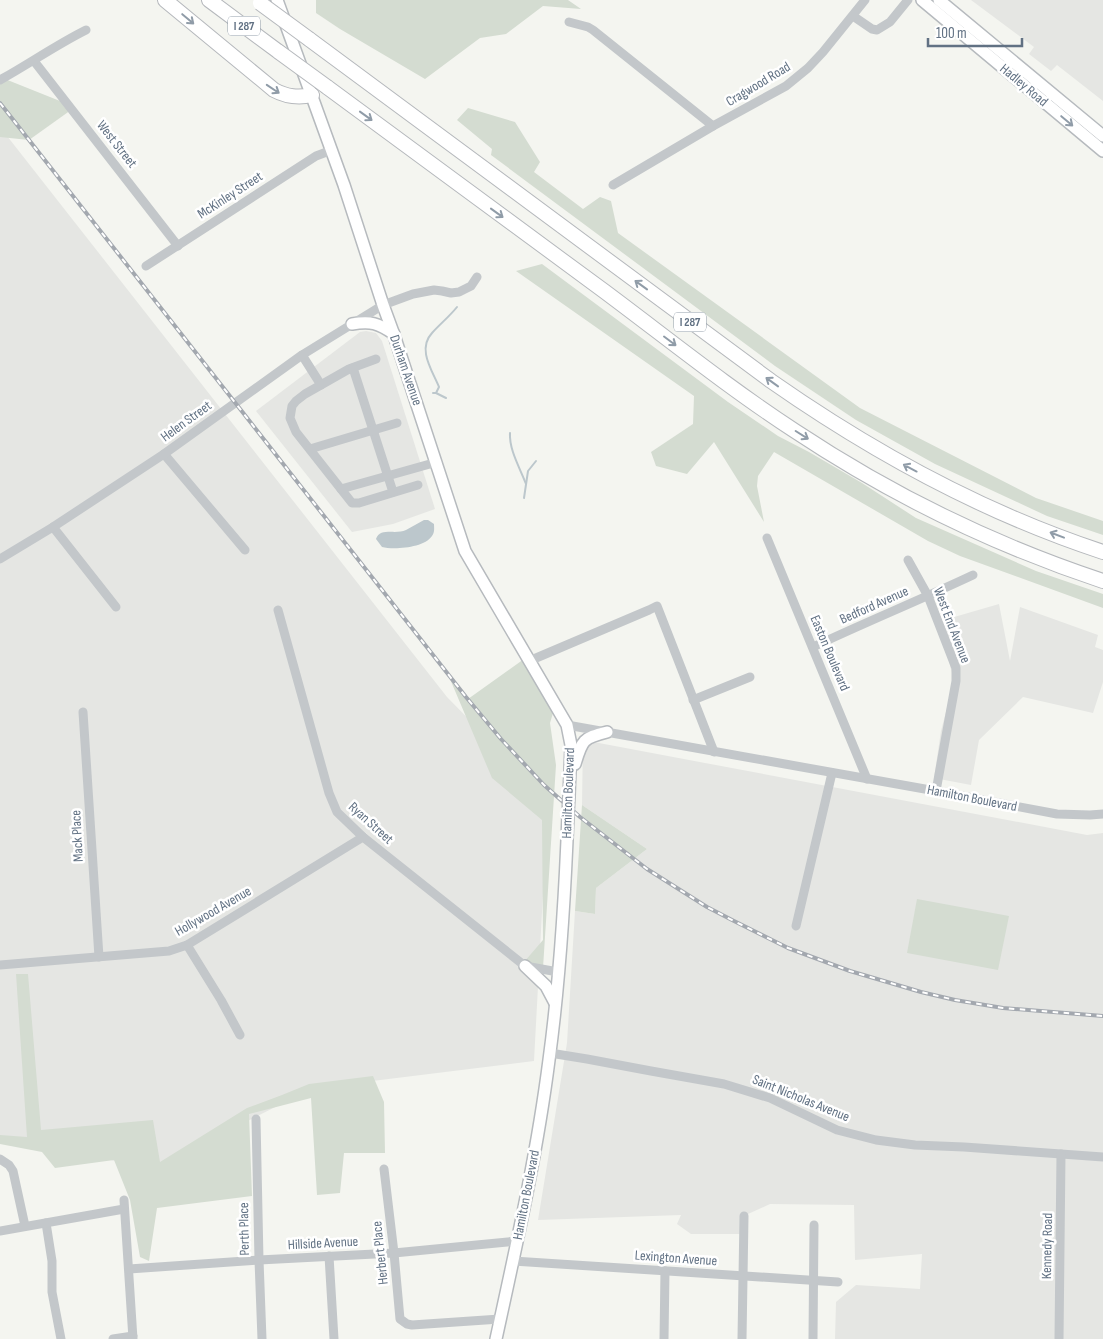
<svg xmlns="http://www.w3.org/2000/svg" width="1103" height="1339" font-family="'Sofia Sans Condensed',sans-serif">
  <rect width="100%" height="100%" fill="#f4f5f0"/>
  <g fill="#e5e6e3">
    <polygon points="971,0 1103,0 1103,101 1057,65 1051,71 1029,54 1034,47"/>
    <polygon points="0,127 447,697 548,800 534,1061 348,1084 307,1091 153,1169 59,1149 0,1142"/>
    <polygon points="366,331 376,333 382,341 435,509 393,524 352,532 256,411 360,332"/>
    <polygon points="999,604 1010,661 1020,607 1098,635 1095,647 1103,650 1103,682 1093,713 1023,697 979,740 971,785 934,778 941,731 954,681 942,634 937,622"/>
    <polygon points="583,740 1087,835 1103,833 1103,1339 835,1339 836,1302 856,1285 920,1289 922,1254 855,1260 854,1205 770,1204 748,1214 747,1234 691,1234 677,1224 681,1215 538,1220 567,1043 575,911 595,914 596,888 647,849 582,805"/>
  </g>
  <g fill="#d4dcd1">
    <polygon points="316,0 568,0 581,9 543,6 506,34 480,38 425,79 340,29 316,13"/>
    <polygon points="0,77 65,103 71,110 29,140 0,137"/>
    <polygon points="468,108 515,122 540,162 534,172 583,209 600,197 611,201 618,233 860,408 1036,498 1103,521 1103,535 1047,516 935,464 856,420 775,366 491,155 492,149 457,120"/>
    <polygon points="542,264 728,402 778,436 809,452 862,483 916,518 1036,571 1103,594 1103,608 960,556 928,541 774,452 758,476 757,486 764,522 714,442 687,474 656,466 651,452 693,424 694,396 516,271"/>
    <polygon points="524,659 553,713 550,723 556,765 543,968 524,962 543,940 542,820 492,778 450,679 468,699"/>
    <polygon points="582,805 647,849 596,888 595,914 575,911"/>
    <polygon points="917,899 1009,916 998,970 907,953"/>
    <polygon points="16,974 28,974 41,1130 153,1120 160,1162 247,1108 282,1095 309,1084 373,1076 384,1102 385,1153 344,1153 340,1193 317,1195 311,1098 249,1114 252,1196 157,1208 149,1261 140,1257 130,1200 114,1160 55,1168 42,1152 0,1144 0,1135 27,1137"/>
  </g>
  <path fill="#bcc7cc" d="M424,520H428L434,524C434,528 435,532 432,536C424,548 394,550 382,547L376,539C380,527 396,535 406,530C412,527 418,523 424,520Z"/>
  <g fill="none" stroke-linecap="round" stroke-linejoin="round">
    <g stroke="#bcc7cc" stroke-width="2">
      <polyline points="433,393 436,393 446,398"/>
      <path d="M436,393L439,387C432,370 417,349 432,333C440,324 449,317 457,307"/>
      <path d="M510,433C509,450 520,468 526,484"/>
      <polyline points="524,498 528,471 536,461"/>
    </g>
    <g stroke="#b6babe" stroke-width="14">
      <g id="major">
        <polyline points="277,0 344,185 383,305 394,335 465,551 567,725 571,745 569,796"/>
        <polyline points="922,0 1103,151"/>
        <polyline points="939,0 1103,136"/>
        <path d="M352,324C371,321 378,323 394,334"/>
        <path d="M575,764C582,740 583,738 607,732"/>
        <polyline points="525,966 546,986 555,1003"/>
        <path d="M496,1339C516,1247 537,1154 549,1060C560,979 565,897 568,815"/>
      </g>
    </g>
    <g stroke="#b5b8bc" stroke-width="16">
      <g id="highway">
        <path d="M165,0L274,90C287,97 298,98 312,95"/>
        <polyline points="209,0 279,52"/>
        <path d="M309,39L771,381C874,453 984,513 1103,552"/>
        <path d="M327,87C419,155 512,223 604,291C667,338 729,388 795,431C890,494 994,545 1103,581"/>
      </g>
    </g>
    <g stroke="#c3c7ca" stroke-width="9">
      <polyline points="853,16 872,29 877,30 890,22 908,0"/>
      <polyline points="569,22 588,27 593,30 713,126"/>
      <polyline points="34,61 178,246"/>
      <path d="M0,80C29,64 56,45 86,30"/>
      <polyline points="613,185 713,126 786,86 808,68 823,52 865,0"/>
      <polyline points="146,266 316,156 332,150"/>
      <polyline points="302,355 321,385"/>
      <polyline points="376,359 349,369 305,394 296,401 292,406 290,418 296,432 352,503 359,503 418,485"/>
      <polyline points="353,368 393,492"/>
      <polyline points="310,449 397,423"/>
      <polyline points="164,454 245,550"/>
      <polyline points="341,489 437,462"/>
      <polyline points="53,527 116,607"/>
      <polyline points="767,538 867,779"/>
      <polyline points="0,559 53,527 164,454 302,355 383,305 413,294 434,290 442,291 451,293 459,292 471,286 477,277"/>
      <polyline points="908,560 928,596 956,668 956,681 936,791"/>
      <polyline points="278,610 329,793 337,812 363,837 525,966 558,972"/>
      <path d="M813,647C866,622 920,600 973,575"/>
      <polyline points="529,661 649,610 657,606 714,752"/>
      <polyline points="693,700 750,677"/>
      <polyline points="83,712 99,957"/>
      <polyline points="567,725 936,791 1057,814 1090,815 1103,814"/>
      <polyline points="796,926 832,773"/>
      <polyline points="187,945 221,1000 240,1035"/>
      <polyline points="0,965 169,951 187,945 363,837"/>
      <polyline points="550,1053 587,1059 651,1071 724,1084 770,1098 837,1130 876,1140 915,1145 964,1147 1103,1157"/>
      <polyline points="256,1119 259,1260 262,1339"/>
      <polyline points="0,1159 9,1165 13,1171 25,1226"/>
      <polyline points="384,1169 394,1253 400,1319 407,1324 412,1325 500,1319"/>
      <polyline points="124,1200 133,1339"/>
      <polyline points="46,1223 52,1261 52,1292 61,1339"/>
      <polyline points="0,1231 124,1209"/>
      <polyline points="329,1256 334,1339"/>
      <polyline points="513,1261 838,1282"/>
      <polyline points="129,1269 259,1260 394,1253 517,1241"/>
      <polyline points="113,1339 133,1336"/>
      <polyline points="664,1339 665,1271"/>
      <polyline points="742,1339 744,1216"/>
      <polyline points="813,1339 814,1225"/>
      <polyline points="1059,1339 1061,1154"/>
    </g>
    <use href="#major" stroke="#fff" stroke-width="11"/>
    <use href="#highway" stroke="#fff" stroke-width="14"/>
    <g stroke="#a3a8af" stroke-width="4">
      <polyline id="rail" points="0,103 466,697 501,739 544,785 580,817 647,869 707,907 734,921 788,948 850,971 921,992 955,1000 1003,1008 1103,1016"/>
    </g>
    <use href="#rail" stroke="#fff" stroke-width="2" stroke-dasharray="5.5" stroke-linecap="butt"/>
    <g stroke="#b6babe" stroke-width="14" stroke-linecap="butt">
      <polyline id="major-bridge" points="568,815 569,796"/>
    </g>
    <g stroke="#b5b8bc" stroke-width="16" stroke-linecap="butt">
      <g id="highway-bridge">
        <polyline points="260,3 309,39"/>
        <polyline points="279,52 327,87"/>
      </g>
    </g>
    <use href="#major-bridge" stroke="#fff" stroke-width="11"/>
    <use href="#highway-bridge" stroke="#fff" stroke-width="14"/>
  </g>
  <defs><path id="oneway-shaft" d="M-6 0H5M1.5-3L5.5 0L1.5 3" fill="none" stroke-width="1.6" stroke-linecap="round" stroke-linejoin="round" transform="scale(1.25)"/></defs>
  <g stroke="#909ca8">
    <use href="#oneway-shaft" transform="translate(188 19) rotate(40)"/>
    <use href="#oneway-shaft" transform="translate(273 89) rotate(34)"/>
    <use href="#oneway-shaft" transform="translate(366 116) rotate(36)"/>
    <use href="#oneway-shaft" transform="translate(1067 121) rotate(40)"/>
    <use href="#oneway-shaft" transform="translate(497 213) rotate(36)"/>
    <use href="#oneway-shaft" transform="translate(641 285) rotate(-144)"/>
    <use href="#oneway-shaft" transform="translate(670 341) rotate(37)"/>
    <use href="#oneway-shaft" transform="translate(772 382) rotate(-144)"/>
    <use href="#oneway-shaft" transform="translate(802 435) rotate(32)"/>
    <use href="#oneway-shaft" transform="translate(910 468) rotate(-152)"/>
    <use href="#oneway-shaft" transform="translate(1057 535) rotate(-159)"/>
  </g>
  <g text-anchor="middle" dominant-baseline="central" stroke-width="5" stroke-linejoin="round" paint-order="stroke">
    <g fill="#fff" stroke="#909ca8" stroke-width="1">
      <rect x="228" y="16.5" width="32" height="19" rx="4"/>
      <rect x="674" y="312.5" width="32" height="19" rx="4"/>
    </g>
    <g font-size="12" font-weight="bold" fill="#617183">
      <text x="244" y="26">I 287</text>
      <text x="690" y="322">I 287</text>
    </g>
    <g font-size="14" fill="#617183" stroke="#fff">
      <text transform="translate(758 84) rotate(-31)">Cragwood Road</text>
      <text transform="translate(1024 85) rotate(40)">Hadley Road</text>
      <text transform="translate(117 144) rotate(52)">West Street</text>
      <text transform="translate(230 195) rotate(-33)">McKinley Street</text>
      <text transform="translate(406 370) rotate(71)">Durham Avenue</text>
      <text transform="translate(186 421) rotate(-36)">Helen Street</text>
      <text transform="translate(874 605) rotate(-24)">Bedford Avenue</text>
      <text transform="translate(952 625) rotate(69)">West End Avenue</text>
      <text transform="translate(830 653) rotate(67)">Easton Boulevard</text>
      <text transform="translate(568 793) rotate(-88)">Hamilton Boulevard</text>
      <text transform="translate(972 798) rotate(11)">Hamilton Boulevard</text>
      <text transform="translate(371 823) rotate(42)">Ryan Street</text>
      <text transform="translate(77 836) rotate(-93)">Mack Place</text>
      <text transform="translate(213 911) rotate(-30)">Hollywood Avenue</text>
      <text transform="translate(801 1098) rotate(22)">Saint Nicholas Avenue</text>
      <text transform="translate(526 1195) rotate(-79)">Hamilton Boulevard</text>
      <text transform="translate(244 1229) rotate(-91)">Perth Place</text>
      <text transform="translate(323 1243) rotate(-3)">Hillside Avenue</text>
      <text transform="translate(1047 1246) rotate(-89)">Kennedy Road</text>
      <text transform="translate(380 1253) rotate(-96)">Herbert Place</text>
      <text transform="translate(676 1258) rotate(4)">Lexington Avenue</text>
    </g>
  </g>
  <path d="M928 38v8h94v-8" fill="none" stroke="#617183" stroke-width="2.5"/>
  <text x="936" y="38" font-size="15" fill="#617183" stroke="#ffffff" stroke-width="4" paint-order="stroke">100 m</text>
</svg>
